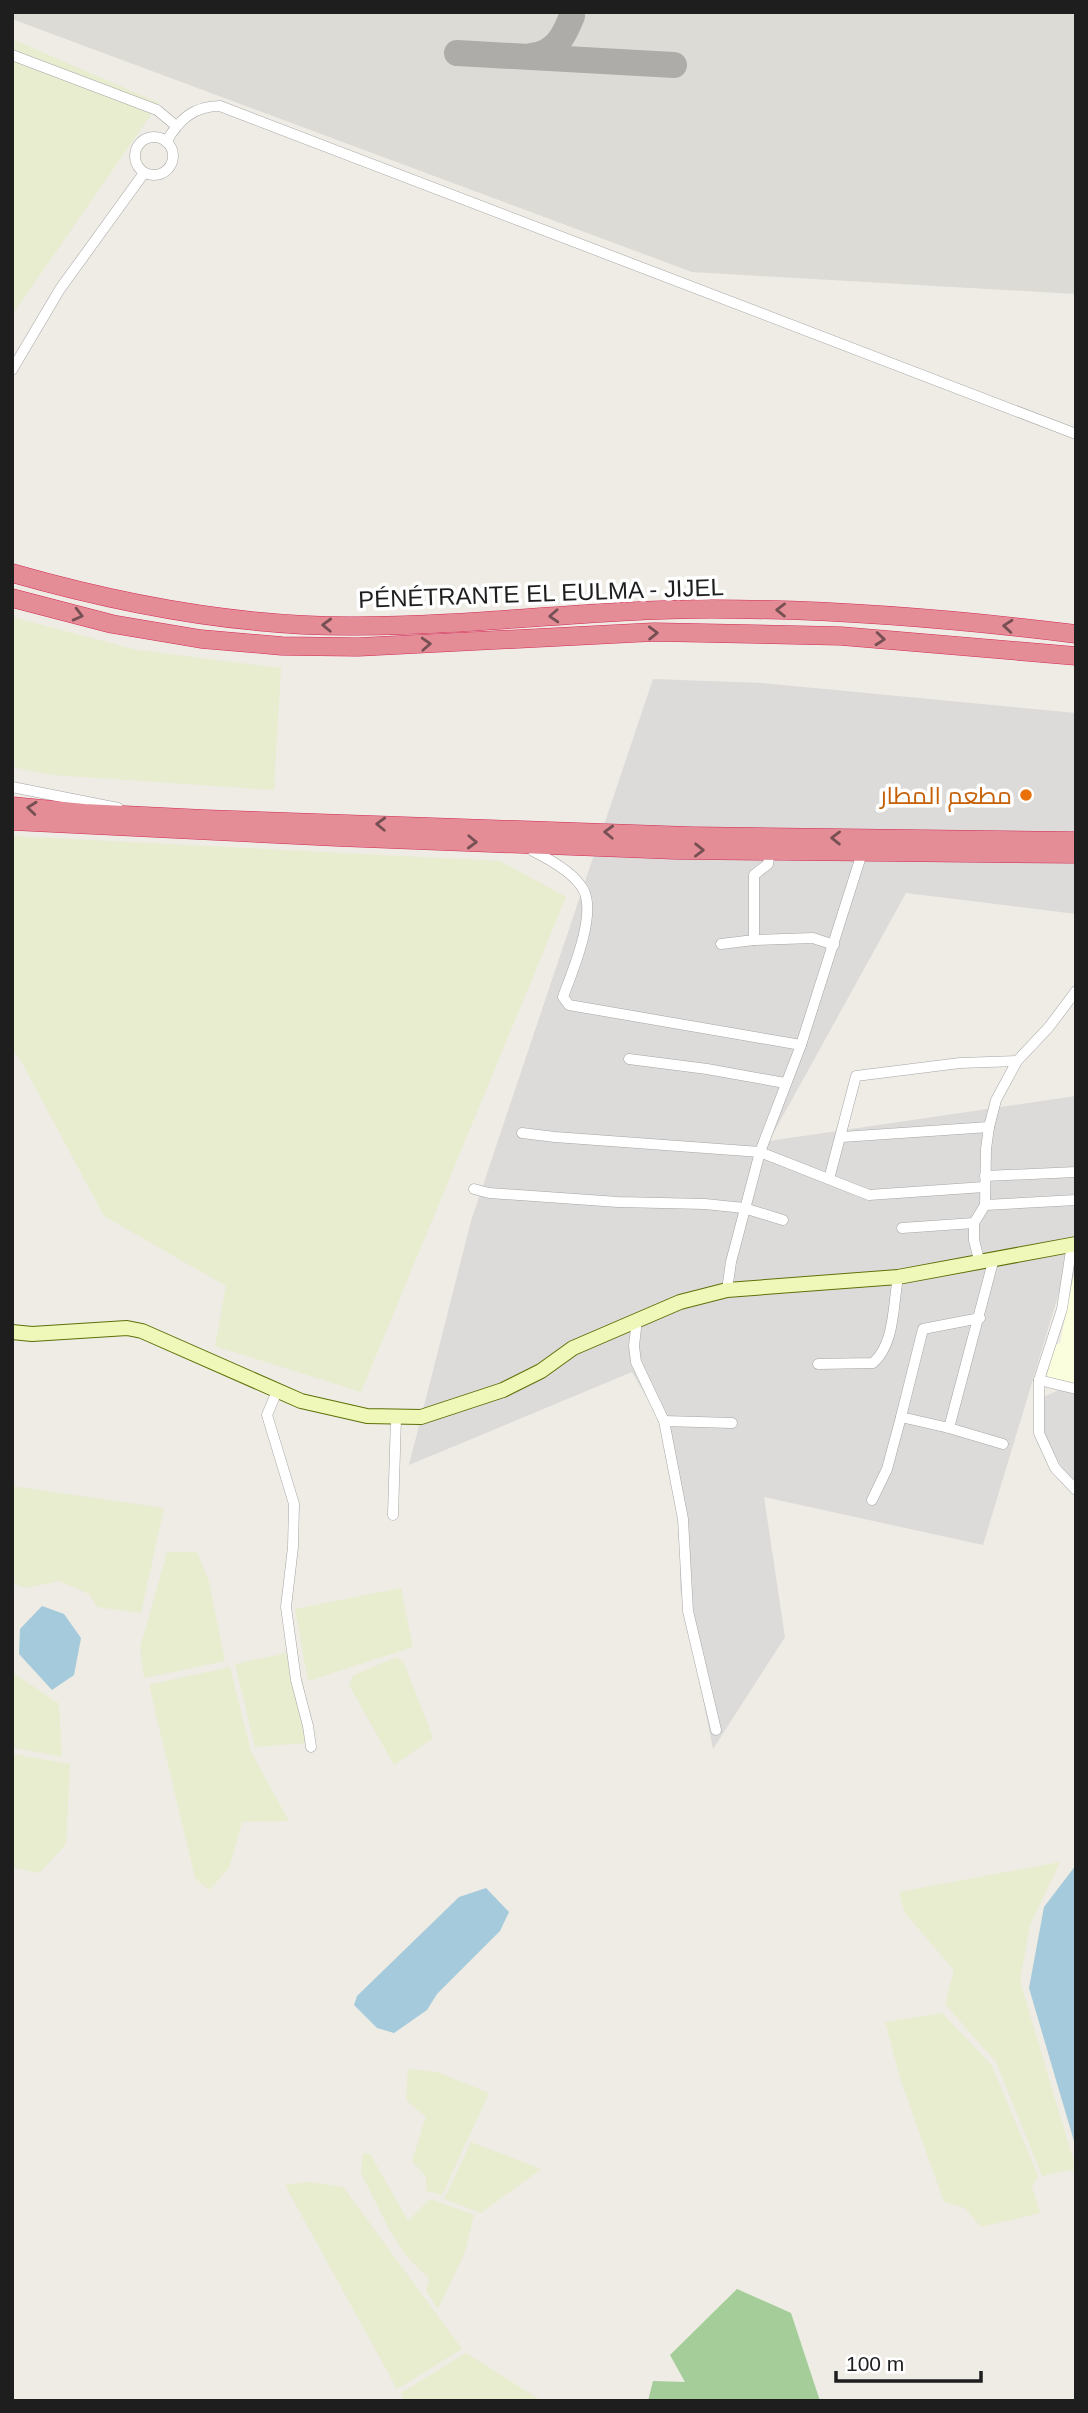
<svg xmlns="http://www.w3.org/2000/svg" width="1088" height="2413" font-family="Helvetica,Cairo,sans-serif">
  <rect width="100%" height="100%" fill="#eeece4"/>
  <g fill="#dcdbda">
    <polygon points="653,679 762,683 1076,713 1076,914 906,893 769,1141 1076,1096 1076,1288 1061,1286 983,1545 764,1497 785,1637 713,1749 680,1587 680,1511 658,1417 632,1372 409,1465 471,1221"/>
    <polygon points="1063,1388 1076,1388 1076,1488 1068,1479 1043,1432 1041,1398"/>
  </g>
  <polygon fill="#fbfedd" points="1076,1264 1076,1384 1047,1377 1053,1346 1060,1343"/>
  <polygon fill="#dddbd5" points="12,12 1076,12 1076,294 692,272 12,19"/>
  <g fill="#e8edcf">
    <polygon points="12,39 159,103 12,315"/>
    <polygon points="12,617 137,650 281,668 274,790 53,775 12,767"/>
    <polygon points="12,836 500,861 566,897 361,1392 215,1346 226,1286 104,1216 20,1059 12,1050"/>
    <polygon points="12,1486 164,1508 141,1613 97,1607 89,1594 59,1581 26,1588 12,1583"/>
    <polygon points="167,1552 197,1552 209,1582 225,1661 144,1678 140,1648"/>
    <polygon points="401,1588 413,1647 308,1681 295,1609"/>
    <polygon points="287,1653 308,1743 255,1747 235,1664"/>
    <polygon points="397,1657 404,1663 433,1738 394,1765 349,1685 354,1675"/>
    <polygon points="230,1667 251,1752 289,1821 242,1822 229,1868 209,1890 195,1878 149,1685"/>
    <polygon points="12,1672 59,1704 62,1757 12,1747"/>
    <polygon points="12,1754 70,1764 66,1844 39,1873 12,1867"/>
    <polygon points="1060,1862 1030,1925 1020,1981 1076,2169 1042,2176 996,2062 945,2004 954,1970 905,1913 899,1892"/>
    <polygon points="942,2013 992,2066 1038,2176 1032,2186 1040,2213 981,2227 965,2208 944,2202 901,2081 885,2022"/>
    <polygon points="408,2069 437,2072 489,2093 442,2195 426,2191 426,2176 412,2161 426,2117 406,2100"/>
    <polygon points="471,2142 541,2169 481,2213 444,2199"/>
    <polygon points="363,2153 370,2154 408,2221 430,2199 474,2215 465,2252 438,2309 426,2291 429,2279 406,2256 390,2231 361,2173"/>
    <polygon points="309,2182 343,2187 462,2349 397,2389 285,2185"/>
    <polygon points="466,2353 542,2401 404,2401 401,2393"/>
  </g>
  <polygon fill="#a4cd99" points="737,2289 791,2313 820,2401 648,2401 653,2381 685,2382 670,2355"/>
  <g fill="#a5cadb">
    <polygon points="42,1606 64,1614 81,1638 74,1675 52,1690 19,1654 20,1629"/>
    <polygon points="1076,1865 1076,2148 1029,1988 1044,1907"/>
    <polygon points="486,1888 509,1912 500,1931 437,1994 427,2010 394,2033 377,2028 354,2005 357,1996 459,1897"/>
  </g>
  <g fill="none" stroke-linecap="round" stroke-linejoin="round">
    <g stroke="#adaca8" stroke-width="26">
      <polyline points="457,53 674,65"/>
      <path d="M532,56C556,53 564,36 572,16"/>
    </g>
    <g stroke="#a5a5a5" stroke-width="11">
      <g id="street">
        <polyline points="12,55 157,110 175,125"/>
        <circle cx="154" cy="156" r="19"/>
        <path d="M166,142C179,120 193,106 220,106L1076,434"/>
        <polyline points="12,370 60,289 144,173"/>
        <polyline points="12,787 118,808"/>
        <path d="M532,846L533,851C549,859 576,874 584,891C596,917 572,972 563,997L569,1005L801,1045"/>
        <polyline points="754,940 813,938 834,945"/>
        <polyline points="721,944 754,940 754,875 768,864 770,851"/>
        <polyline points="629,1059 707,1069 785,1083"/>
        <polyline points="522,1133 555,1137 760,1152 869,1195 984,1187"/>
        <polyline points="842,1137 989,1127"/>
        <polyline points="985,1176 1076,1172"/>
        <polyline points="829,1179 856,1076 960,1063 1017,1061"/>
        <polyline points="474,1189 489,1193 618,1202 705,1204 744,1208 783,1220"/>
        <polyline points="985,1205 1076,1200"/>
        <polyline points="902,1228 974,1223"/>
        <polyline points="1072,1244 1062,1309 1039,1380 1039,1433 1055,1468 1076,1490"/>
        <polyline points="979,1260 974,1240 974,1223 985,1205 986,1149 989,1127 996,1100 1017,1061 1049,1027 1076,991"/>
        <polyline points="727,1290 731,1262 760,1152 801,1045 862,853"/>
        <polyline points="980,1318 923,1329 901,1417 949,1428 994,1258"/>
        <polyline points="637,1319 634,1346 636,1362 664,1421 683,1519 688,1611 716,1730"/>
        <path d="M818,1364L873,1363C895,1344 893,1304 898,1277"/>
        <polyline points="1039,1380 1076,1389"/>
        <polyline points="277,1391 267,1415 294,1504 293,1547 286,1607 296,1680 308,1726 311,1747"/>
        <polyline points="664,1421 732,1423"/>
        <polyline points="949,1428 1003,1444"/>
        <polyline points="872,1500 887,1469 901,1417"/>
        <polyline points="393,1515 396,1418"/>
      </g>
    </g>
    <g stroke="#5d7108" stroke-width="16">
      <polyline id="secondary" points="12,1332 32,1334 127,1328 142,1331 301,1401 367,1416 421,1417 503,1390 541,1371 573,1348 680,1302 727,1290 898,1277 1076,1244"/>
    </g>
    <g stroke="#d42956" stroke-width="19">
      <g id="highway">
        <path d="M12,573C124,605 240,627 357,626C475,626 593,609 711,609C833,609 955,619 1076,634"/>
        <polyline points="12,598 112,624 201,639 282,646 358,647 654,632 841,636 1076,656"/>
        <polyline points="12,806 84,813 205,819 690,836 1076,841"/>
        <polyline points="12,821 337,837 675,850 1076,854"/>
      </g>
    </g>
    <use href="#street" stroke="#fff" stroke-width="10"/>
    <use href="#secondary" stroke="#eff7b9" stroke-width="14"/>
    <use href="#highway" stroke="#e48d96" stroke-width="18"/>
  </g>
  <defs><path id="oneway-chevron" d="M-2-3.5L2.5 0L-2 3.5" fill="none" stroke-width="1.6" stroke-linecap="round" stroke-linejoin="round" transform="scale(1.75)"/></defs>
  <g stroke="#775054">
    <use href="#oneway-chevron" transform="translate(781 610) rotate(-179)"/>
    <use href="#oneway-chevron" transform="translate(78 615) rotate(14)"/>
    <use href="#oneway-chevron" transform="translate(554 616) rotate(177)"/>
    <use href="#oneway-chevron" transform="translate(327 625) rotate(-178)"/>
    <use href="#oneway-chevron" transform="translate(1008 626) rotate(-175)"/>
    <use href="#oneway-chevron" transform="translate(653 633) rotate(-1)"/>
    <use href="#oneway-chevron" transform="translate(880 639) rotate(5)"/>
    <use href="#oneway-chevron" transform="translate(426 644) rotate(-3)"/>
    <use href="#oneway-chevron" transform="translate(32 808) rotate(-174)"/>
    <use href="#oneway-chevron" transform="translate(381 824) rotate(-178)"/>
    <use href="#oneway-chevron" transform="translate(609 832) rotate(-178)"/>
    <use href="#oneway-chevron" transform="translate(836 838) rotate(-179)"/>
    <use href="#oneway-chevron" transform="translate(472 842) rotate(2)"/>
    <use href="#oneway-chevron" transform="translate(699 850) rotate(1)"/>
  </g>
  <circle fill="#e8710a" stroke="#fff" stroke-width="2.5" cx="1026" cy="795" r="7"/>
  <g text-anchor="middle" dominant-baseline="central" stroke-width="7" stroke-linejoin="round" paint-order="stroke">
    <g font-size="24" fill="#1e1e1e" stroke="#fff">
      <text transform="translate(541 593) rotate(-2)">PÉNÉTRANTE EL EULMA - JIJEL</text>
    </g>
    <g font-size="24" fill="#c56008" stroke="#fff" text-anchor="end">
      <text x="1012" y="795">مطعم المطار</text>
    </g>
  </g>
  <rect width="1088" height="2413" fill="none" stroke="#1e1e1e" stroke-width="28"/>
  <path d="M836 2371v10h145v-10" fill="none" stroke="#1e1e1e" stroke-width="3.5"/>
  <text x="846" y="2371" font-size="21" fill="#1e1e1e" stroke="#ffffff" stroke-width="5" paint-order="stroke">100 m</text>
</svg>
